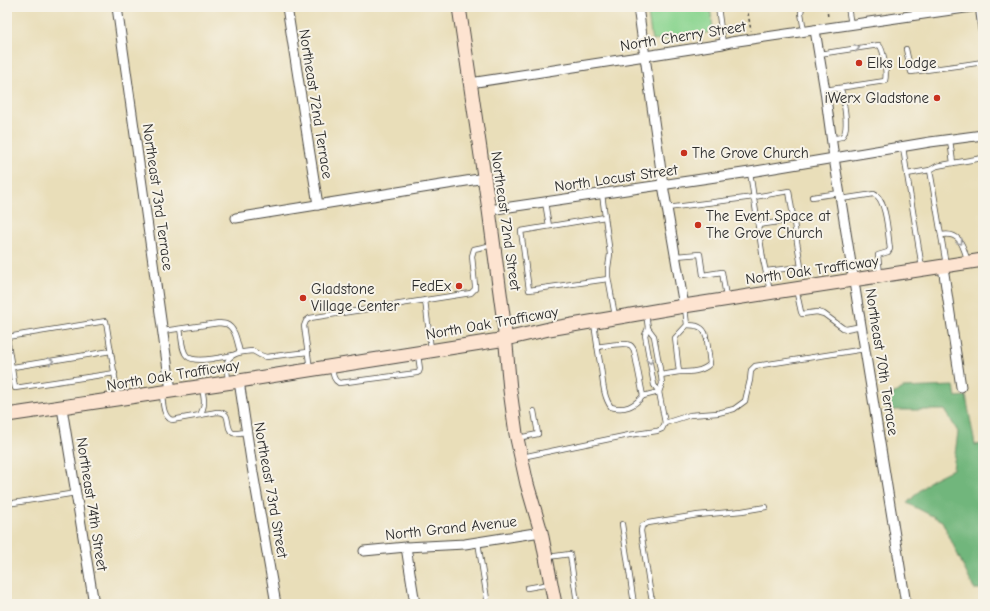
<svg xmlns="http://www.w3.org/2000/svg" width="990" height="611" font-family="'Comic Neue',sans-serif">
  <rect width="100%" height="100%" fill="#f7f3e8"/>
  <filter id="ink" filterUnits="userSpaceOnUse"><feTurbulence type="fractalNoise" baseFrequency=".025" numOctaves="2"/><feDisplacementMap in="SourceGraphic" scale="8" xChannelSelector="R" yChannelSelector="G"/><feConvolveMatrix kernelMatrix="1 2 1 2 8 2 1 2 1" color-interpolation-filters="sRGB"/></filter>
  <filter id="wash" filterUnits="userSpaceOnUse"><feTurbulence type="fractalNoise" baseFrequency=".012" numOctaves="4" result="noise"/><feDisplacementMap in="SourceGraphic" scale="16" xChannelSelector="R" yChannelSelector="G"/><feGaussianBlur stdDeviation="0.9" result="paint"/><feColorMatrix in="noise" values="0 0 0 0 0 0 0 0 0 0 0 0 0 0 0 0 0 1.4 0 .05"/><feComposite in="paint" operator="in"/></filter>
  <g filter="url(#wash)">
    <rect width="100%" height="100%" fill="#e9deb9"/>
    <polygon fill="#8cd591" stroke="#5c805e" points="647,7 710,7 713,28 711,32 652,41"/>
    <polygon fill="#71b67b" stroke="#4e7053" points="954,386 956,397 966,396 975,445 983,444 983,589 974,589 942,521 907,503 931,480 953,469 958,432 945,410 888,410 881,401 903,388"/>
  </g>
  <g filter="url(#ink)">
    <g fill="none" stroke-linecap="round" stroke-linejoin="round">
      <g stroke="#484640" stroke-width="6">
        <g id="service">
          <polyline points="718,7 723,44"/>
          <polyline points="802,7 801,13 804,31"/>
          <polyline points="848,7 851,25"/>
          <polyline points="906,49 911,72 963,65 983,62"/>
          <path d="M819,54L879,45C884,49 887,74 885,81L825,90"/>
          <path d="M831,139C834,138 838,138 841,137C851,132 843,101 842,92L840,90L837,89"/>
          <polyline points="903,147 907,174 930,170 946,265"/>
          <polyline points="953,163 983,158"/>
          <polyline points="930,170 937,166 953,163 950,140"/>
          <polyline points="750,172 763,259 770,291"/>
          <polyline points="907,174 922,268"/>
          <polyline points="602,194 610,254 608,268 608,277 615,316"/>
          <polyline points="812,197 840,193"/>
          <path d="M841,199L874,194C887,199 888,236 890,249L888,252L878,255L880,275"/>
          <polyline points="545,202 549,226"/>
          <polyline points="667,208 754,197 789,191 801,267 766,271"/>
          <polyline points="605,217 521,231 529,290 608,279"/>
          <polyline points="758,225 793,220"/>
          <path d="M941,235C961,231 963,247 968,262"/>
          <polyline points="676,256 700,254 703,275 722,272 726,297"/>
          <polyline points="796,289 801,312 802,314 817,312 824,314 843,328 846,329 862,326"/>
          <polyline points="425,300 431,349"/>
          <polyline points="646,313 648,328 654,336 661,375 662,384 659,392"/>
          <path d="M594,323C596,338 598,353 601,368C603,381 603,396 611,407C625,411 634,406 643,396L634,350C632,347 632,346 630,345C623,342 605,346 597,347"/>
          <path d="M687,325C695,325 704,326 706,336"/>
          <path d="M180,329C182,337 181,350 187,356C194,364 223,357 233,355"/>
          <path d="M163,331L219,323C220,323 225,324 226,324C236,328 237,343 240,352"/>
          <polyline points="7,368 111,351"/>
          <path d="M332,368C333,374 333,380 339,383L417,373L419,372L420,369L418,355"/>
          <polyline points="310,369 304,326 306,321 310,318 471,293 475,289 475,286 472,256 474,249 493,245"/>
          <path d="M679,372C690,372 702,372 710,364L707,340"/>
          <path d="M115,373L15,388L7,337L106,321C110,347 114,372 118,397"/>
          <polyline points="661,375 679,372 675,338 687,325 685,308"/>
          <path d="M228,382C228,377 226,366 227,362C231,352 244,352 253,351L260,355L266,357L308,352"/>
          <path d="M162,394C163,403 163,417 172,420L217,412C220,412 224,413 226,415C229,420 227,430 233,433C237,434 243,432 246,432"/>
          <polyline points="643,396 659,392"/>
          <path d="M200,415C206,405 204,399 202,388"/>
          <polyline points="665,423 690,415 718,413 734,409 745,401 750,380 751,370 755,366 865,349"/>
          <polyline points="518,438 538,434 534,411"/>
          <polyline points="522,457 629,435 657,431 662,429 665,423 659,392 654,385 645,335 648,328"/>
          <polyline points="7,504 76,493"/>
          <polyline points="622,524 634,604"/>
          <polyline points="478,542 487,599"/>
          <polyline points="548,557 570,554 577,603 571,604"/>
          <polyline points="527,588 550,584"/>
          <polyline points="655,604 651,596 641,531 642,526 648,523 698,515 742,511 766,507"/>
        </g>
      </g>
      <g stroke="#484640" stroke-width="11">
        <g id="minor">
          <path d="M117,7C136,135 154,263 171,391"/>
          <polyline points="287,7 318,205"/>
          <polyline points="638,7 663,185 684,306"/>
          <polyline points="981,13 983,29"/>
          <polyline points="815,30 825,91 834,158 906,604"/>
          <polyline points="470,83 723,44 731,42 972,7"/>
          <polyline points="489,210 750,172 930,142 983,135"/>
          <polyline points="236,218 485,178"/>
          <polyline points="943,267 961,387"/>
          <polyline points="239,381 252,467 276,604"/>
          <polyline points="62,408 94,604"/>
          <polyline points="406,547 415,604"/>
          <polyline points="364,551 406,547 465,544 541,532"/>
        </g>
      </g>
      <g stroke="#484640" stroke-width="15">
        <g id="secondary">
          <polyline points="459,7 489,210 504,323 510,390 516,434 527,484 541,532 555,604"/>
          <polyline points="7,415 239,381 506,339 549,329 684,306 983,260"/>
        </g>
      </g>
      <g stroke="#484640" stroke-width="1.5" stroke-dasharray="3 3" stroke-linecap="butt">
        <polyline points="747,7 751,31"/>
        <polyline points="827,7 828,19"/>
      </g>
      <use href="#service" stroke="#fff" stroke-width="4.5"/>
      <use href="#minor" stroke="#fff" stroke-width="9"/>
      <use href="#secondary" stroke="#fde4d1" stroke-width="13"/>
    </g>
    <defs><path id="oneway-chevron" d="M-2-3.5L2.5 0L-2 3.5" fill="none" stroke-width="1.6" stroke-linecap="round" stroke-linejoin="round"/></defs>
    <g stroke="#a0a0a0">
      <use href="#oneway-chevron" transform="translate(857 48) rotate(-9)"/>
      <use href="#oneway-chevron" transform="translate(960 242) rotate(54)"/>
      <use href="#oneway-chevron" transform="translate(51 361) rotate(-9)"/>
      <use href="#oneway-chevron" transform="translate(650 361) rotate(81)"/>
    </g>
  </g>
  <g fill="#c8321e" stroke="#f7f3e8" stroke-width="1.5">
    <circle cx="859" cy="63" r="4"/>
    <circle cx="937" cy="98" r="4"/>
    <circle cx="684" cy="153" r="4"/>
    <circle cx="698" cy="225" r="4"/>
    <circle cx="459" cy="286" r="4"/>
    <circle cx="303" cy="298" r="4"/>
  </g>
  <g text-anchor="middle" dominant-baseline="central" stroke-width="4" stroke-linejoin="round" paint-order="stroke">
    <g font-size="15" fill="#2b2b2b" stroke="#f7f3e8">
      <text transform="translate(683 36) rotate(-9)">North Cherry Street</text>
      <text transform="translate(316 104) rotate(81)">Northeast 72nd Terrace</text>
      <text transform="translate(616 178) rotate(-8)">North Locust Street</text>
      <text transform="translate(158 197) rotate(82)">Northeast 73rd Terrace</text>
      <text transform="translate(506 221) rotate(82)">Northeast 72nd Street</text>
      <text transform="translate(812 270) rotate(-8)">North Oak Trafficway</text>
      <text transform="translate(492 323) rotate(-10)">North Oak Trafficway</text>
      <text transform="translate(882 362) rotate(81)">Northeast 70th Terrace</text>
      <text transform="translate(173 375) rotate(-9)">North Oak Trafficway</text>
      <text transform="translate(271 490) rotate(80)">Northeast 73rd Street</text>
      <text transform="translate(92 504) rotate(81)">Northeast 74th Street</text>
      <text transform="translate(451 528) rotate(-6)">North Grand Avenue</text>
    </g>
    <g font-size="15" fill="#2b2b2b" stroke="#f7f3e8" text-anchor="start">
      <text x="867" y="63">Elks Lodge</text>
      <text x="929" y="98" text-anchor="end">iWerx Gladstone</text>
      <text x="692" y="153">The Grove Church</text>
      <text x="706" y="216">The Event Space at<tspan x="706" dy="17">The Grove Church</tspan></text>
      <text x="451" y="286" text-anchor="end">FedEx</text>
      <text x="311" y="289">Gladstone<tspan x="311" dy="17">Village Center</tspan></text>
    </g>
  </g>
  <rect width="990" height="611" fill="none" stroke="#f7f3e8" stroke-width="24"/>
</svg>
